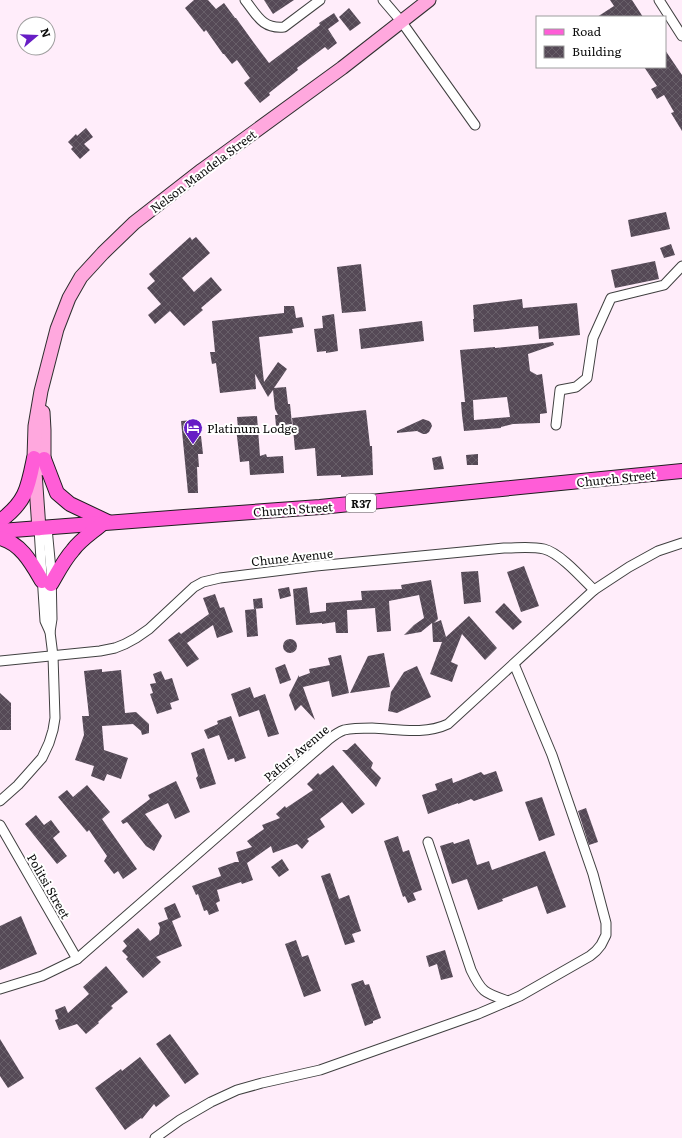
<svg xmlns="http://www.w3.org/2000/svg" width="682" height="1138" font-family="Literata,serif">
  <defs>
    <pattern id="building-cross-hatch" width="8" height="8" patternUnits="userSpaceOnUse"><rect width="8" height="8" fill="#554956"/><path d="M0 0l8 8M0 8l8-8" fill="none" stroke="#685f69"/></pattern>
  </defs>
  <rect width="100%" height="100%" fill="#ffedfa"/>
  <g fill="url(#building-cross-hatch)" fill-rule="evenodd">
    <polygon points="194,0 208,0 216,9 224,3 235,18 236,18 254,43 269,63 320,25 319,23 334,13 339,21 328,29 337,43 328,50 325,47 297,68 298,70 269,93 270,95 260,103 244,83 250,78 237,60 232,64 224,54 223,54 206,30 204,32 185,8"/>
    <polygon points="264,0 294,0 273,14"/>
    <polygon points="610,0 632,0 643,17 597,17 614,6"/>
    <polygon points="349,8 361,23 350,31 339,17"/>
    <polygon points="665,50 682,75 682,131 671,113 674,112 664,95 657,99 651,89 657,86 644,67 665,67"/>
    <polygon points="86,128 93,137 84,144 90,150 80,159 71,149 73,147 68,142 76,134 77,136"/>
    <polygon points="666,212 670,229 631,237 628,220"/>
    <polygon points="190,237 192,240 196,237 210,253 182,278 194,292 211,277 222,290 201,308 203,310 184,326 170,311 155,324 148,315 161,304 147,288 155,281 149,274"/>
    <polygon points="671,244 675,255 664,258 660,248"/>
    <polygon points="655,261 659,279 615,288 611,270"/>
    <polygon points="361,264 366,311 342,313 337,267"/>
    <polygon points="522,299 523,308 577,303 580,335 539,339 538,326 474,332 473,319 474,319 473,305"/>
    <polygon points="284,306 294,306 296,318 302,317 304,327 292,329 293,333 259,337 264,382 278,362 287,369 274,388 286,387 288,404 290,404 292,424 276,426 275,415 278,415 275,409 273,390 268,397 255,374 256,389 220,393 216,363 212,364 210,352 215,352 212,321 284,313"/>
    <polygon points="334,314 338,351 326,353 326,351 317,352 314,329 323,328 322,316"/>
    <polygon points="422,321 424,341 361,349 359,329"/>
    <path d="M553,342L554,345L528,354L530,371L537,375L542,374L547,413L540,414V423L513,424L501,427V428L464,431L462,415L461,402H465L460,350L495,347V348ZM507,397L510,417L474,420L473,400Z"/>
    <polygon points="366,410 370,446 372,446 373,475 341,477 341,475 317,476 315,448 295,450 292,418"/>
    <polygon points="257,416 260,456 266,454 267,457 283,456 284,473 250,475 249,461 240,462 236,428 238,428 237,417"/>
    <polygon points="423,419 429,421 431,423 432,426 429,432 426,434 423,434 417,431 397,433 397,431"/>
    <polygon points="195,420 196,436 201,436 203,454 198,454 199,467 197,467 198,493 188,493 181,421"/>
    <polygon points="478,454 478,465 467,465 466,455"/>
    <polygon points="441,456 444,469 434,470 432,458"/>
    <polygon points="524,566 539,606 521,612 507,572"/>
    <polygon points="478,571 481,602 464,604 461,572"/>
    <polygon points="431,580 438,619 434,623 441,620 446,637 469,616 497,648 485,660 462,634 451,662 458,665 452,682 430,674 442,642 433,642 432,623 421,632 404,635 414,625 424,618 419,595 389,601 391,631 377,632 375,608 347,610 348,633 336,633 335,622 322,624 322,623 296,625 293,589 307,587 310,613 326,611 326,603 362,600 361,591 402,589 401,585"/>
    <polygon points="289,587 291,596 280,599 278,589"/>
    <polygon points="215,594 220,608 224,607 233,632 217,638 213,625 187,643 199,659 187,667 168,640 179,632 181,634 209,614 203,598"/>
    <polygon points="262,598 263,608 254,609 253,599"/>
    <polygon points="504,603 522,622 513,630 495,612"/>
    <polygon points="256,609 258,636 247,637 245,610"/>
    <circle cx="290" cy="646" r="7"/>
    <polygon points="384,653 390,687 350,693 368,656"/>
    <polygon points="341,655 349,693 332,697 329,681 303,687 315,720 301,705 295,711 289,695 299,675 299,677 310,673 309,669 330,665 328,658"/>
    <polygon points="285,664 291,680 280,684 275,668"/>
    <polygon points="417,666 431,697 397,713 388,711 391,692 404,672"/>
    <polygon points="102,669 102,672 121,670 125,713 136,712 149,724 149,733 142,735 141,731 133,724 102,726 104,750 128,758 121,779 107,774 104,781 91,776 94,766 75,760 84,735 82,716 89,716 84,671"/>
    <polygon points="161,671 165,680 172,678 179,700 170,703 172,709 157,714 150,694 153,693 150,684 156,683 153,674"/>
    <polygon points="250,687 254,698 265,694 279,734 268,737 259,710 239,717 231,694"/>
    <polygon points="0,693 11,703 11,730 0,730"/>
    <polygon points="231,716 246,758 235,762 234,758 228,760 219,735 208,739 204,730 218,724 217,721"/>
    <polygon points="355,743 373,763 371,768 381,778 376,787 342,750 347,750"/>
    <polygon points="204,748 216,784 200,789 196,778 198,776 191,753"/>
    <polygon points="333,765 365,804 352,814 342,802 320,819 325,827 307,839 309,841 302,849 297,844 273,853 271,846 247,863 253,880 242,884 241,882 217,890 220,901 216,903 219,911 209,915 207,910 204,911 198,894 196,895 192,886 221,876 218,868 235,862 239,862 236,852 252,847 247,841 264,829 262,825 280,818 276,814 285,806 286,808 313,790 307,784 318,773 320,775"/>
    <polygon points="496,771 503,791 474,801 471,799 458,804 458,803 428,814 422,795 437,790 435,784 452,778 453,783 481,772 484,775"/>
    <polygon points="176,781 190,812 175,819 168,803 145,814 162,836 154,851 146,846 127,822 123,824 121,821 150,799 148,795"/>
    <polygon points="87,785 110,812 102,819 137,869 123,879 118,871 114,874 104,861 107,856 89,830 87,832 58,797 67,790 73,797"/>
    <polygon points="542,797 555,835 539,841 525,802"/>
    <polygon points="586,808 598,842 589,845 578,811"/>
    <polygon points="36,815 44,825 51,820 60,832 53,838 67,856 57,864 25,824"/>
    <polygon points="398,836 403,852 409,850 422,890 413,893 416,900 408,903 405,896 403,897 384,841"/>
    <polygon points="469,839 477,865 489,861 492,870 545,851 566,907 547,914 537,886 502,899 503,901 478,910 467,879 452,884 440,846 453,842 454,844"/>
    <polygon points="282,859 289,870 279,877 271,867"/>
    <polygon points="330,873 339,899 349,895 361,931 352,934 355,942 345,945 321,876"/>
    <polygon points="175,903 181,917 172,921 182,946 156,957 161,962 143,978 126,959 128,957 122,951 127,946 123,941 138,928 150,941 159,934 160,927 158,923 168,919 164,908"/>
    <polygon points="21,916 37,954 0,970 0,926"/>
    <polygon points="296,940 302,957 308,955 321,991 304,997 285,944"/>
    <polygon points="445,950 453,977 441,980 437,964 429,967 426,956"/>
    <polygon points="106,966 128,992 111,1006 113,1008 98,1022 99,1023 86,1034 77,1024 59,1030 55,1020 58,1019 55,1010 65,1006 68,1013 89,994 83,987"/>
    <polygon points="363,980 365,985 369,984 381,1018 373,1021 373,1023 365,1026 351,984"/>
    <polygon points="170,1034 199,1074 185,1084 156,1044"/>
    <polygon points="0,1039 24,1078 8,1088 0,1076"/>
    <polygon points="140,1057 170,1096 156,1107 154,1104 142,1119 141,1118 125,1130 95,1088 121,1069 122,1071"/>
  </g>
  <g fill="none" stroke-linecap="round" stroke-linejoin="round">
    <g stroke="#404040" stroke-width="11">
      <g id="street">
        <path d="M245,0C257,15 262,29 284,27L320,0"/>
        <polyline points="383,0 401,21 475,125"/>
        <polyline points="659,0 682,36"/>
        <polyline points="556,425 560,390 576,387 587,378 593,338 611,298 664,285 682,266"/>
        <polyline points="47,528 51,570 52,619 50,632"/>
        <path d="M0,661L100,651L115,648L125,644L136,638L149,629L194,587L203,582L220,578L316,566L504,548C517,548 531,546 544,549C560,553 582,578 594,590"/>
        <polyline points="0,801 18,785 42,758 49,743 53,730 55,718 53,656 50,632 45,621 39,529"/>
        <polyline points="0,825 77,959"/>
        <path d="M428,842L471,970C482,993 485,993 508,1001"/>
        <path d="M0,989L42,976L77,959L328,740C333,736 338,732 344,730C353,728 362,728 372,728C397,729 425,735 448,724L594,590L629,567L658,551L682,543"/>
        <polyline points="155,1138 180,1120 211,1102 237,1090 262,1083 320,1070 478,1014 520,996 590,956 596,951 601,945 606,935 606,923 593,874 552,755 514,664"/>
      </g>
    </g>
    <g stroke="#2f2f2f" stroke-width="15">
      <g id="secondary">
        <polyline points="43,412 44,430 44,469"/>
        <polyline points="39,529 34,458 35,426 41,391 57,329 69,298 81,277 103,253 134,223 202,170 342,68 429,0"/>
      </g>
    </g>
    <g stroke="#1e1e1e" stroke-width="16">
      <g id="primary">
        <polyline points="44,459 57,493 70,504 108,522"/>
        <path d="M0,521C26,502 28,488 34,458"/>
        <polyline points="0,531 184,517 320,507 682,471"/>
        <path d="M0,538C21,543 32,564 42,581"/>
        <path d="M51,584C58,572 64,560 73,550C81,539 93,532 103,523"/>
      </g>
    </g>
    <use href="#street" stroke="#fff" stroke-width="9"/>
    <use href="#secondary" stroke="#ffa8de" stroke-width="13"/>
    <use href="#primary" stroke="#ff5dd7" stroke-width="14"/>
  </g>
  <defs>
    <g id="hotel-pin" transform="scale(1)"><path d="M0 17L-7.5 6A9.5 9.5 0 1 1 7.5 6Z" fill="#671dc5" stroke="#fff"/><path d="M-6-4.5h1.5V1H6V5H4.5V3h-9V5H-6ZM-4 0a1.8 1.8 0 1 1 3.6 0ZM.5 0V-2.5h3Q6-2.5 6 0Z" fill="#fff"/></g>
  </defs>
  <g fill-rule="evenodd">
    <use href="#hotel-pin" x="193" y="428"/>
  </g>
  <g text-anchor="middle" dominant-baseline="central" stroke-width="4" stroke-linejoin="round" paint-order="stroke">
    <rect fill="#fff" stroke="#565656" stroke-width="1" x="346" y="494" width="30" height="18" rx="3"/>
    <g font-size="11" font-weight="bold" fill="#0d0d0d">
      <text x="361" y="503">R37</text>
    </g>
    <g font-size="12" fill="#0d0d0d" stroke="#fff">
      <text transform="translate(203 171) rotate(-37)">Nelson Mandela Street</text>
      <text transform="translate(616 478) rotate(-6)">Church Street</text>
      <text transform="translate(293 509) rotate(-4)">Church Street</text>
      <text transform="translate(292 557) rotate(-6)">Chune Avenue</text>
      <text transform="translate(296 753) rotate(-40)">Pafuri Avenue</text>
      <text transform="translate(49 886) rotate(60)">Politsi Street</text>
    </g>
    <g font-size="12" fill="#0d0d0d" stroke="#fff" text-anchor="start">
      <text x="207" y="428">Platinum Lodge</text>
    </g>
  </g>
  <rect x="536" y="16" width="130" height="52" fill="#ffffff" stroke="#9e9e9e"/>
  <rect x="544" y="29" width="20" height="6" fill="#ff5dd7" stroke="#9e9e9e"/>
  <text x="572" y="36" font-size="12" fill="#0d0d0d">Road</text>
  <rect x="544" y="46" width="20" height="12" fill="url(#building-cross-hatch)" stroke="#9e9e9e"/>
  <text x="572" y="56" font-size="12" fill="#0d0d0d">Building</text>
  <g transform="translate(36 36) rotate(71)"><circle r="19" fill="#ffffff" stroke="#9e9e9e"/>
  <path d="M0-3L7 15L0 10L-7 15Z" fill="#671dc5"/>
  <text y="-6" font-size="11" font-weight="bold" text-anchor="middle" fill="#0d0d0d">N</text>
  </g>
</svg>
